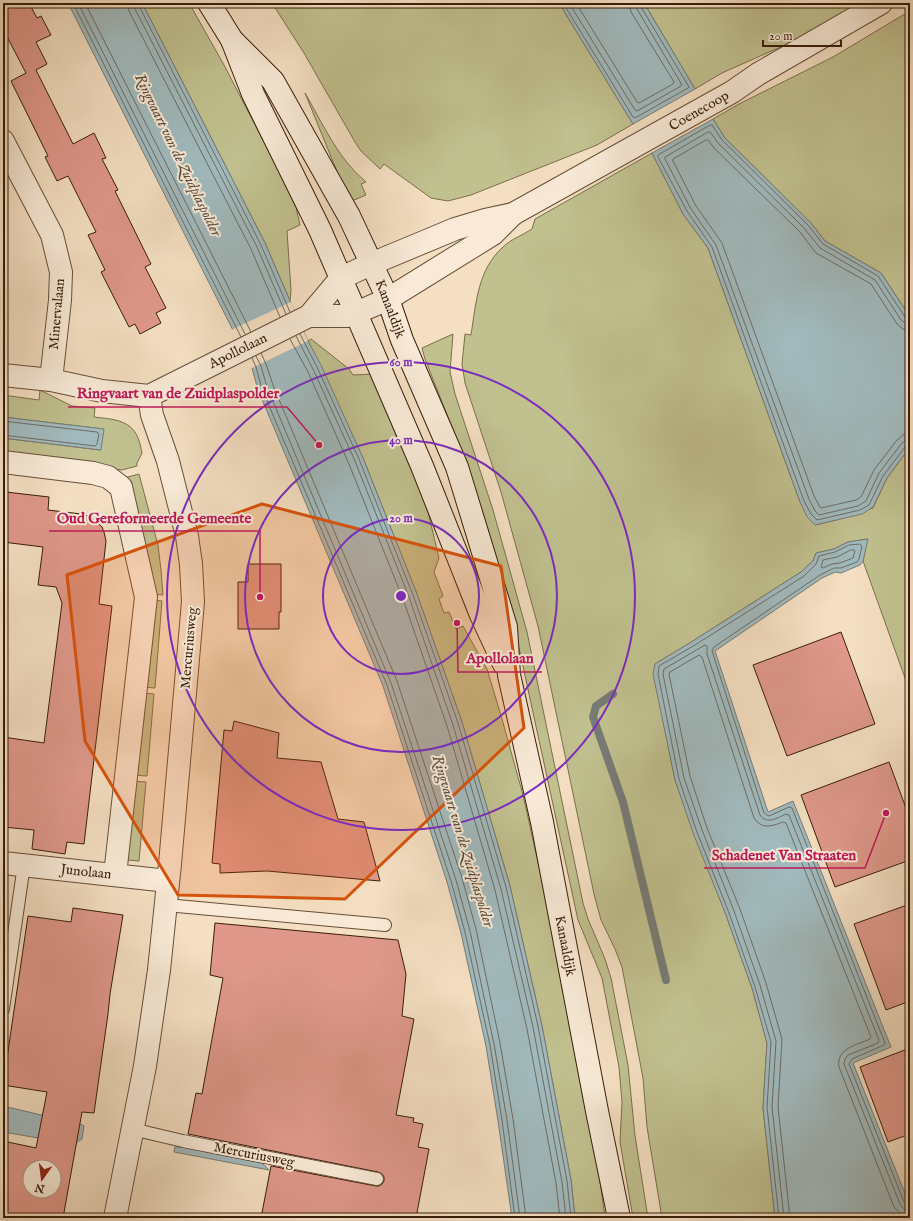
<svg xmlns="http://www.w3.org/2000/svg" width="913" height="1221" font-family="'IM FELL English',serif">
  <rect width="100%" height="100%" fill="#f4dfc2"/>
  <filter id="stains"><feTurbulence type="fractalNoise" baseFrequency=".005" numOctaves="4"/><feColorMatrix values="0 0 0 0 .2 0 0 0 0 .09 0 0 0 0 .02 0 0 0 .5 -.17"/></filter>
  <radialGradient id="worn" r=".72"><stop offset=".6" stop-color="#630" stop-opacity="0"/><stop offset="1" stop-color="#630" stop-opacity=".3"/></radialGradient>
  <g fill="#c1c08f" stroke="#7c6e4c">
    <polygon points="142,3 189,3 224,65 266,146 296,207 300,225 287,231 291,290 290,301 265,243"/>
    <polygon points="272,3 559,3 633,124 597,145 471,195 448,201 431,198 384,164 380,169 361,151 355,142 304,53"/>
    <polygon points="644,3 701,3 722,7 730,3 865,3 812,33 722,73 695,89"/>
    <polygon points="903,15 910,15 910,317 881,273 825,241 811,223 725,138 713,119 739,104 833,57"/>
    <path d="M305,93C323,124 338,159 366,182L361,184L366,195L352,201L345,191Z"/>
    <path d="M652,153L683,214L708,248L800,502L815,525L836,520L873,508L887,478L910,447V689H909L863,561L867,539L848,542L834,549L816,553L813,561L801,572L693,641L655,664L654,674L675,780L726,915L752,988L767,1043L763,1108L775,1218H662L647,1127L643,1078L622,967L615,949L601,920L594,894L538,626L501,492L465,383L462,364L465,334L471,335C476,303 478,269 503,247C511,239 523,235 532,229L535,219Z"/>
    <polygon points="453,334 450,372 455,394 493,510 527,632 583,903 588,919 605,959 611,978 628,1065 635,1136 648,1218 633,1218 620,1142 622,1102 619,1067 602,978 578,920 516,634 502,578 483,513 461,450 425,359 422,348"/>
    <polygon points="311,339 349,369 353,375 373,374 417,475 428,512 439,558 434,572 443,596 439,599 444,613 449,612 456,629 463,626 487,669 502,719 523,795 541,876 565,991 600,1181 605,1218 575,1218 571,1180 542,1026 510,886 462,722 417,594 363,458 308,341"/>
    <path d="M40,390L72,406L95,408L94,417C110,419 131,419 138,438C140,443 141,448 142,453L137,463V466L122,470L3,455V438L100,450L103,429L3,417V395L39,400Z"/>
    <polygon points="139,474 158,545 161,570 163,595 153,594 124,478"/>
    <polygon points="153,600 162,601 155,688 142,687"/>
    <polygon points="142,693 154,694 147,776 132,775"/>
    <polygon points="131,781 146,782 139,861 128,860 124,856"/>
  </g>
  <g fill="#a1babe" stroke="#777b76">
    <polygon points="68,3 142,3 265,243 290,301 308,341 321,365 363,458 417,594 462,722 510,886 542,1026 571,1180 575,1218 512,1218 498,1121 486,1046 461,933 447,882 383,686 258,390 252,368"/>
    <polygon points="559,3 644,3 695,89 633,124"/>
    <polygon points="713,119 725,138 811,223 825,241 881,273 910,317 910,447 887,478 873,507 862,514 815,525 807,517 800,502 708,248 683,214 652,153"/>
    <polygon points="3,417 104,429 101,450 3,438"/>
    <polygon points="868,539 863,561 860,565 841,573 835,572 822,578 715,651 768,812 793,801 891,1047 853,1063 910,1206 910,1218 775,1218 763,1108 767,1043 752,988 726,915 693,833 675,780 653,674 655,664 693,641 801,572 813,561 816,553 834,549 848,542"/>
    <polygon points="3,1106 80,1124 84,1126 82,1139 74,1144 3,1132"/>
    <polygon points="175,1147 182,1147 262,1163 269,1170 174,1152"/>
  </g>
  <polygon fill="#f4dfc2" points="291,302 308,341 250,369 231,330"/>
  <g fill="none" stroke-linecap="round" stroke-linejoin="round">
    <g stroke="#6c6c64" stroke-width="1">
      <polyline points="73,3 241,337"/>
      <polyline points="78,3 245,334"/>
      <polyline points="85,3 251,332"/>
      <polyline points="128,3 129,11 251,249 280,317"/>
      <polyline points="134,3 135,9 257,247 286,314"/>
      <polyline points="139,3 139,6 261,245 290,312"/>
      <polyline points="563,3 633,117 635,118 688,88 689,87 641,7 640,3"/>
      <polyline points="569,3 635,110 637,111 681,86 682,85 637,9 635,3"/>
      <polyline points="576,3 637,102 639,103 673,84 674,82 631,12 629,3"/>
      <polyline points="910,319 905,317 878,276 823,244 808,225 722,140 712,125 710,125 658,155 658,157 687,211 712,247 804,501 811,514 817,520 860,510 869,505 883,476 905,447 910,445"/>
      <polyline points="910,324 905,323 901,320 875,280 820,248 804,228 719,144 710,132 708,132 665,157 665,159 691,209 716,245 809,499 815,511 819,515 858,506 866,501 879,473 902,443 905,441 910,440"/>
      <polyline points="910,330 903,329 897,324 871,284 816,253 800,232 714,148 708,140 706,140 673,159 673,161 696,206 722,243 814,496 820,507 821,508 856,500 861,497 874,470 897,440 903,435 910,434"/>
      <polyline points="300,334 317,367 359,459 413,595 458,723 506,887 538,1026 567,1181 571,1218"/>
      <polyline points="296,336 313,369 355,461 409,597 453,725 501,889 533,1027 562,1182 566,1218"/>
      <polyline points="290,339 308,372 349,464 403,599 447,726 495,890 527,1029 556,1183 560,1218"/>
      <polyline points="261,353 266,364 273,385 397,681 462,878 476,929 500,1043 513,1119 526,1218"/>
      <polyline points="256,356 261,366 267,387 391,683 456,880 470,931 494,1044 507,1120 520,1218"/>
      <polyline points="252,358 256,367 262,389 387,685 451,881 465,932 490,1045 502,1120 515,1218"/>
      <polyline points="3,421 97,432 99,434 97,444 95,446 3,435"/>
      <polygon points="851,550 854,550 855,551 853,558 840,563 832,564 823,568 821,567 823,560 837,557"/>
      <polyline points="779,1218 767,1107 771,1042 755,987 729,913 697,832 679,779 658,674 659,666 695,645 804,576 816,564 819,556 835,552 849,545 860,544 862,546 859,559 857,562 841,568 834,568 820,575 714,647 712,651 764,813 767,815 769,816 789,807 792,808 885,1043 884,1045 852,1059 849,1064 904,1202 907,1205 910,1205"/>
      <path d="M784,1218L772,1107L776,1041L760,985L734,911L702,830L684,778L663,674L664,669L705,645L707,646V654L760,815C767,825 777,818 786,814L789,815L879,1040L878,1043L848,1055L845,1059L844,1064L900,1204L904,1209L910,1210"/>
      <path d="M790,1218L778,1107L782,1039L766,983L740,909L707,828L690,776L669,674L670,672L699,655L702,657L754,818C762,830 772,826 783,822L786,823L871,1037L870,1039C857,1045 836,1048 839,1067L894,1207L901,1214L910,1216"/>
    </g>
    <polyline stroke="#777b76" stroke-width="8" points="613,694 596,706 593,717 623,802 666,980"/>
  </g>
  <g fill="#df988a" stroke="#381d0a" fill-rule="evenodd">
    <polygon points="3,3 29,3 37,18 41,16 51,35 36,42 47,64 36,70 73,144 94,133 106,158 102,159 118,190 115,191 151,264 145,267 166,308 156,313 161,323 140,334 135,324 129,327 101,272 105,270 88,235 96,232 68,176 57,181 45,157 48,156 11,81 26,73 3,29"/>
    <polygon points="6,492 49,497 48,510 81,514 91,517 102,527 104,532 106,541 99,604 112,606 84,844 67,842 65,854 32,849 34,830 3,827 3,737 44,743 62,603 56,587 38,585 43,547 3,542 3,501 5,502"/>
    <polygon points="248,564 281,564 281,612 279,612 279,629 238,629 238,582 248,582"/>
    <polygon points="841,632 875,724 787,756 753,665"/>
    <polygon points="234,721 279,733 277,758 321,762 338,819 364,822 380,881 267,871 220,873 220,864 212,863 224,730 232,731"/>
    <polygon points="889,762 910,819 910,860 835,887 801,795"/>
    <polygon points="910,904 910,1001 886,1010 854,924"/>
    <path d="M73,908L123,915L110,994L108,1014L94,1113L82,1112L63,1218H42L24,1215L23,1218H3V1141L36,1148L47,1092L3,1085L28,916L71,922ZM30,1167H54V1191H30Z"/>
    <polygon points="215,923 398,940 406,974 402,1016 414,1019 396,1115 414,1118 413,1122 423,1124 418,1147 429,1149 416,1218 261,1218 271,1166 376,1186 379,1186 382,1184 384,1181 384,1177 382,1174 378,1172 188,1134 196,1093 202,1094 223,978 210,975"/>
    <polygon points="910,1048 910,1134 888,1142 860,1067"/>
  </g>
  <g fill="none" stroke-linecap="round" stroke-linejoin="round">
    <g stroke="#674e38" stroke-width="14">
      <g id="service">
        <polyline points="166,905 385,925"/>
        <polyline points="3,1009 24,865"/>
        <polyline points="132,1129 183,1141 377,1179"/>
      </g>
    </g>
    <g stroke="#674e38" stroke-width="24">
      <g id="minor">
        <polyline points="3,141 52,235 61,272 60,300 51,380"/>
        <polyline points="309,316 347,316 356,313 388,299 493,234 513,214"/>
        <polyline points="3,375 51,380 102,391 149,396 309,316 341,278 371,264 455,229 485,220 513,214 732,92 758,74 881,3"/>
        <polyline points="3,462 93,473 108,477 121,487 146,597 115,875"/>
        <polyline points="3,863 168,881"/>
        <polyline points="115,1218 145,1066 159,970 170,864 193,602 191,564 187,536 168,461 152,415 149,396"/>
      </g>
    </g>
    <g stroke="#381d0a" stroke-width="24">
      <g id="secondary">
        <polyline points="209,3 232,40 253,94 320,230 422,466 481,615 504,664"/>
        <polyline points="232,40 273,81 349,216 388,299 402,340 457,467 506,627 509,675 542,822 597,1111 619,1218"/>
      </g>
    </g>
    <use href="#service" stroke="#f8ead7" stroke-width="12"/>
    <use href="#minor" stroke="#f8ead7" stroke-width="22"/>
    <use href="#secondary" stroke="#f8ead7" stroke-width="22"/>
  </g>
  <path fill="#d6530c" fill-opacity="0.2" stroke="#d6530c" stroke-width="3" stroke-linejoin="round" d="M262,504L501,566L524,728L345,899L178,895L85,741L67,575Z"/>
  <g fill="none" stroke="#7b2cbf" stroke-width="2">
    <circle cx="401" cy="596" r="78"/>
    <circle cx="401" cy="596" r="156"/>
    <circle cx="401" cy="596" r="234"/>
  </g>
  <g text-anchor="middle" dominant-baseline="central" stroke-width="4" stroke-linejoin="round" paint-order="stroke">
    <g font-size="14" fill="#381d0a" stroke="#f8ead7">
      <text transform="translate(699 111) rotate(-30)">Coenecoop</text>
      <text transform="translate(390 309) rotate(69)">Kanaaldijk</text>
      <text transform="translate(57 314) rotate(-85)">Minervalaan</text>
      <text transform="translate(238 351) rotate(-26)">Apollolaan</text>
      <text transform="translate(189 648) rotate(-85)">Mercuriusweg</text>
      <text transform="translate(86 872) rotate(6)">Junolaan</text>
      <text transform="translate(565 946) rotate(79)">Kanaaldijk</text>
      <text transform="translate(254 1155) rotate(11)">Mercuriusweg</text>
    </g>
    <g font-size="15" font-style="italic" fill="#584c40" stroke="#f8ead7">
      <text transform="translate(178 155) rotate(64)">Ringvaart van de Zuidplaspolder</text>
      <text transform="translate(463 841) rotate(73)">Ringvaart van de Zuidplaspolder</text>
    </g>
  </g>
  <circle cx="401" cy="596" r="6" fill="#7b2cbf" stroke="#f8ead7" stroke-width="2"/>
  <g font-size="12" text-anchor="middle" font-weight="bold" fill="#7b2cbf" stroke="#f8ead7" stroke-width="4" stroke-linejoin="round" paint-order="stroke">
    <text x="401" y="366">60 m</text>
    <text x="401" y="444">40 m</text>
    <text x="401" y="522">20 m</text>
  </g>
  <path fill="none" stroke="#c2185b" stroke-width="1.5" d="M319 445L287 407H68M260 597L260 531H49M457 623L458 672H542M886 813L865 868H704"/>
  <g fill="#c2185b" stroke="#f8ead7" stroke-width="1.5">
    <circle cx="319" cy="445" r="4"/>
    <circle cx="260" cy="597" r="4"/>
    <circle cx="457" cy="623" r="4"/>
    <circle cx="886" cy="813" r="4"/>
  </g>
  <g font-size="15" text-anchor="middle" font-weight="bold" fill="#c2185b" stroke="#f8ead7" stroke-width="4" stroke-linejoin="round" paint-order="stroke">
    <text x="178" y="398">Ringvaart van de Zuidplaspolder</text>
    <text x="154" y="523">Oud Gereformeerde Gemeente</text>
    <text x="500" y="663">Apollolaan</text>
    <text x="784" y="860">Schadenet Van Straaten</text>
  </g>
  <rect width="913" height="1221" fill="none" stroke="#f4dfc2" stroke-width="16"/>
  <rect x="4" y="4" width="905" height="1213" fill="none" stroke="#381d0a" stroke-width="2"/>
  <rect x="8" y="8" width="897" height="1205" fill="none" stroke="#381d0a"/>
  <g transform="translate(42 1179) rotate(194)"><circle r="19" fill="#f8ead7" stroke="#ab9885"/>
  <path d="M0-3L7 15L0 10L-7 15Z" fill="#8f2418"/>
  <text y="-6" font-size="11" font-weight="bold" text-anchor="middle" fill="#381d0a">N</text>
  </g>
  <path d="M763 40v6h78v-6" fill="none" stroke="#381d0a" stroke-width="2"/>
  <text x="769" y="40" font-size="12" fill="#381d0a" stroke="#f8ead7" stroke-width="3" paint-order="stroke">20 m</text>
  <rect width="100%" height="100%" filter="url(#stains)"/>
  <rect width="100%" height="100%" fill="url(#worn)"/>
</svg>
